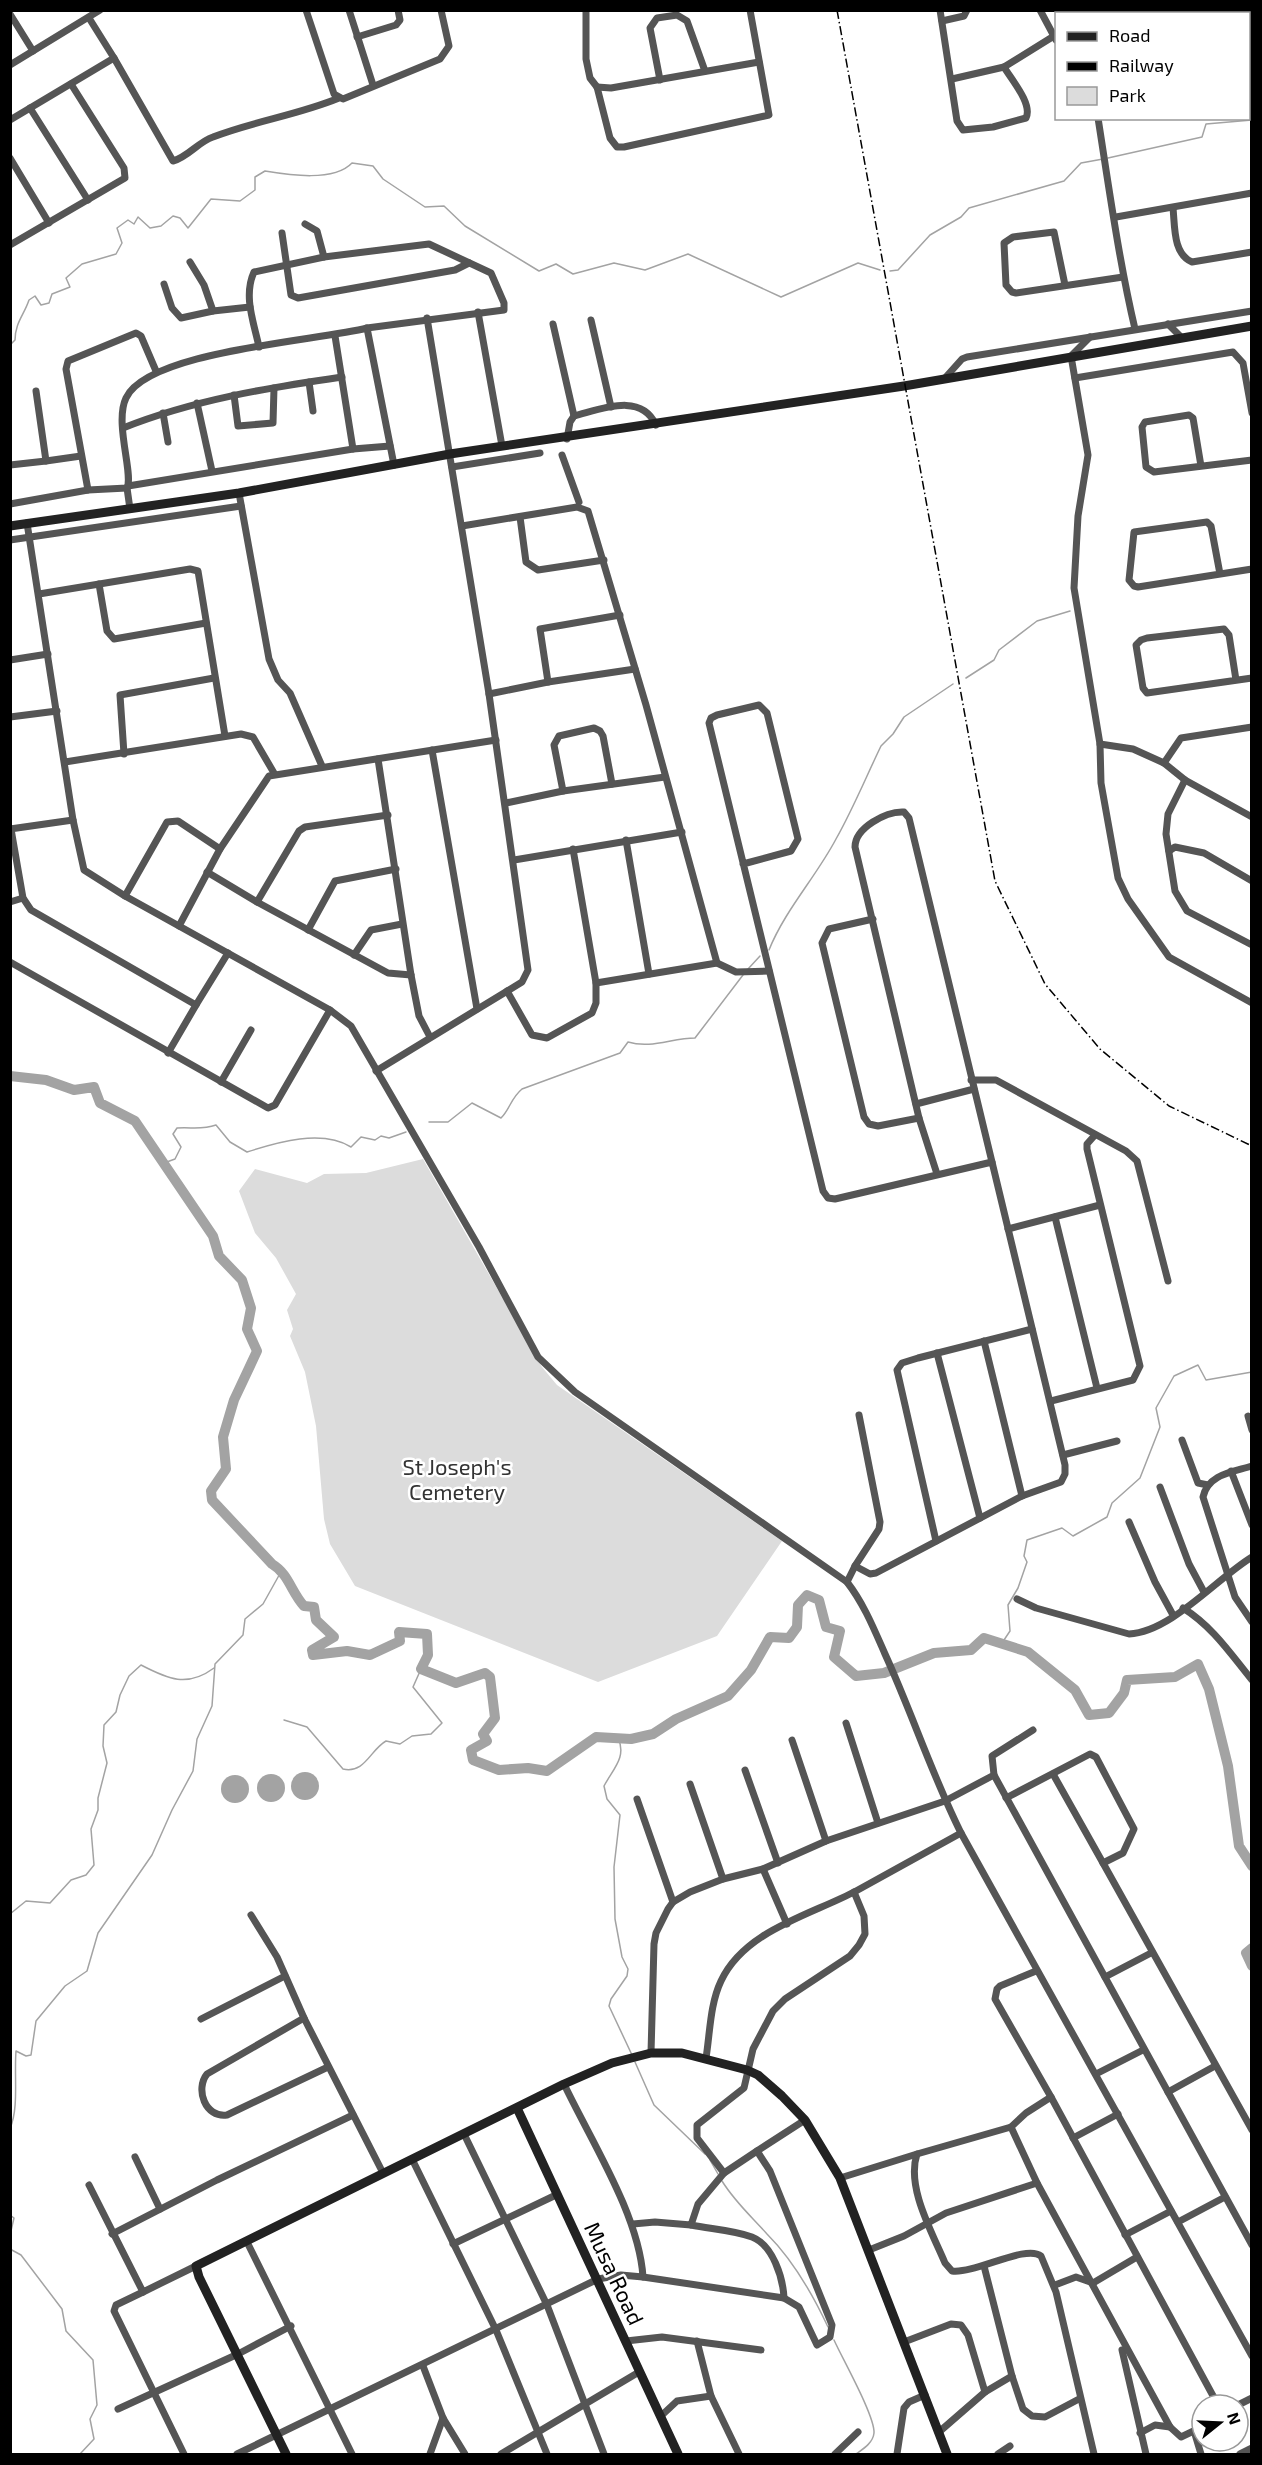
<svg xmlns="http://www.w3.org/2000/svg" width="1262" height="2465" font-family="'Exo 2',sans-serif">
  <rect width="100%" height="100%" fill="#fff"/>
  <polygon fill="#dcdcdc" points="423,1159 542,1367 557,1385 782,1541 717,1636 598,1682 355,1586 330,1544 324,1519 316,1426 305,1372 290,1336 293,1329 287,1310 296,1294 276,1258 255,1233 239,1191 255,1169 307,1183 324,1174 366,1173"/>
  <g fill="#a3a3a3">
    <circle cx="305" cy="1786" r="14"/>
    <circle cx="271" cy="1788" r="14"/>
    <circle cx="235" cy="1789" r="14"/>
  </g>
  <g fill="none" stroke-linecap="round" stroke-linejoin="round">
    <g stroke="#a3a3a3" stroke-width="1.5">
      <polyline points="1108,158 1202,137 1206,124 1252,120"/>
      <polyline points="890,271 898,270 930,235 961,217 969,208 1064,181 1081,163 1103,159"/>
      <path d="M10,345L15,340C15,323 24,315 29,300L35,296L41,305L49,303L52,294L70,287L66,278L82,264L116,254L122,243L117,228L128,220L134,224L138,217L150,228L161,226L173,216L180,218L188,228L211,199L240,201L255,190V177L265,171C289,175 334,182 352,163L373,166L383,179L425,207L444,206L465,226L539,271L556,264L573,274L614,263L645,270L688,254L781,297L858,263L880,270"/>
      <polyline points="966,678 994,660 999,650 1037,621 1070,611"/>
      <path d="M769,950C785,910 816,877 836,839C853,809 866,777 881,746L893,734L904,717L953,684"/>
      <polyline points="748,969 760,956"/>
      <path d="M429,1122H448L472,1103L501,1118C510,1109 511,1098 522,1089L620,1053L628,1042C651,1049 672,1038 695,1038L743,975"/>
      <path d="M164,1163L175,1159L181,1147L173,1134L177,1128C192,1127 202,1130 216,1125L230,1142L247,1152C278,1142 322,1129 351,1147L361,1137L375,1140L381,1136L389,1138L406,1132"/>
      <polyline points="1002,1643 1010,1631 1008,1605 1018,1588 1027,1562 1024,1556 1027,1540 1062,1528 1073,1536 1107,1517 1112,1503 1140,1478 1160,1427 1156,1408 1174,1376 1198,1365 1206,1380 1252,1372"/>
      <path d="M284,1720L307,1727L343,1769C365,1774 370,1750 386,1741L400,1744L412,1736L431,1734L442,1723L413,1687L421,1669"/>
      <path d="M618,1738C627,1757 613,1769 604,1786L607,1799L620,1815L614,1867L615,1919L622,1957L628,1969L627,1976L611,1999L609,2006L632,2055"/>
      <path d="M10,1914L26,1901L50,1903L71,1880L86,1875L94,1865L91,1829L98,1810V1798L107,1763L103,1746L104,1725L116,1712L120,1695L129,1676L141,1665C168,1679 187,1688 214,1668"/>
      <polyline points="635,2062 654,2105 705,2154"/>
      <path d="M10,2128C19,2109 14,2075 16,2051L26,2056L31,2055L36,2021L65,1986L87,1971L98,1933L152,1855L172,1810L193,1771L197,1739L212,1706L215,1664L243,1635L245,1619L263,1604L282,1570"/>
      <polyline points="710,2160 718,2174"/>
      <path d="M722,2181C735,2202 751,2216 767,2234C792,2259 813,2295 828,2327"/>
      <polyline points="10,2215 14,2218 10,2235"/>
      <polyline points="10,2249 21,2255 62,2309 66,2331 93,2360 97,2405 90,2419 94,2439 80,2454"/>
      <path d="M834,2340C842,2358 875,2416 874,2433C873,2443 863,2449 856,2454"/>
    </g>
    <g stroke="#a3a3a3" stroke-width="10">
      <path d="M10,1076L46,1080L74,1090L94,1087L100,1103L135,1121L213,1236L219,1256L242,1280L251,1308L247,1329L257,1351L234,1400L223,1437L226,1469L211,1491L212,1500L272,1564C289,1574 291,1592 304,1606L314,1607L316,1620L334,1637L312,1650L313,1655L347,1651L370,1655L400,1641L399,1632L427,1634L428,1655L421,1669L456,1683L485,1673L490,1677L495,1718L483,1734L487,1741L471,1750L473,1760L499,1770L528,1768L547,1771L596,1737L631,1739L653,1734L676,1719L728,1696L751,1670L770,1637L789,1638L797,1627L798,1605L807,1595L819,1600L826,1627L840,1631L834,1657L856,1676L884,1673L934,1653L971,1650L984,1638L1028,1652L1075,1690L1089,1715L1109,1713L1124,1693L1127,1680L1175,1677L1198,1664L1209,1689L1228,1766L1239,1846L1252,1866"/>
      <polyline points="1252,1948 1246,1953 1252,1966"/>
    </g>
    <g stroke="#555" stroke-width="7">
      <polyline points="306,10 334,94 343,99 440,59 449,46 441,10"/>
      <polyline points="349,10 373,85"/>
      <polyline points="586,10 586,59 590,78 597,87 610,138 617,147 624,147 769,115 750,10"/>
      <path d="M940,10L957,121L963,130L993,127L1026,118C1033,104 1011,79 1004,67L1054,36"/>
      <polyline points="1040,10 1056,40"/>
      <polyline points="1112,10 1114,14"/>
      <polyline points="10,14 33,51"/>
      <polyline points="1205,14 1209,10"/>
      <polyline points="942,21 964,16 967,10"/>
      <polyline points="357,37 396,25 400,20 398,10"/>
      <polyline points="1248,50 1252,49"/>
      <path d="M114,58L173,161C188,157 198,142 213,137C254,121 298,115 339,98"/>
      <polyline points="10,65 100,10"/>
      <polyline points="952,79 1004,67"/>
      <polyline points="660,80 650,28 657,18 677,15 687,21 705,71"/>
      <polyline points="597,87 611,88 759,62"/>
      <polyline points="30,108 88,200"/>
      <path d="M1098,118C1109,188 1119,261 1135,329"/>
      <polyline points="10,120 114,58 89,18"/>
      <polyline points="10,158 49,223"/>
      <path d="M1173,208C1175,227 1173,254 1192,262L1252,252"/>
      <polyline points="1116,217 1252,193"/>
      <polyline points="305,224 317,231 324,257"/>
      <polyline points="282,233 291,295 298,298 455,270 469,263"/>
      <polyline points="10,245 125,178 124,168 71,84"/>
      <polyline points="190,262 204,285 213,311"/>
      <polyline points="164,284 172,308 181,318 213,311 250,307"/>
      <polyline points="1065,285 1054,232 1013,237 1004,243 1006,285 1012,292 1016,293 1123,277"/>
      <polyline points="478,312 502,446"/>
      <polyline points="591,320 611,407"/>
      <polyline points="553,324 574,416"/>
      <polyline points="1168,324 1181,337"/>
      <polyline points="335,336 353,449 390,446"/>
      <polyline points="1090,337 1071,356 1088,455 1078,516 1074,588 1100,744 1101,783 1118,878 1128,899 1169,957 1252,1003"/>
      <path d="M259,347C254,323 243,296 254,272L324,257L429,244L491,273L504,303V310L367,328"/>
      <polyline points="945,378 962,359 967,357 1252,311"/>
      <polyline points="1075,378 1233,352 1243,363 1252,413"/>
      <polyline points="309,382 313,411"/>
      <polyline points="36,391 46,461 81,456"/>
      <polyline points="234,395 238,426 273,423 274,388"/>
      <polyline points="197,403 212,471"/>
      <polyline points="163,413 168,442"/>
      <path d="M123,428C193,400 267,388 342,377"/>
      <path d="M567,439L570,422L574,416C602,409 641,392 656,425"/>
      <polyline points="562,455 579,502"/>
      <polyline points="10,465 46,461"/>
      <polyline points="1201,466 1193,418 1189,415 1145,422 1142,427 1146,467 1154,472 1252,460"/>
      <polyline points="452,467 540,453"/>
      <polyline points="128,486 353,449"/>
      <polyline points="127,488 130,509"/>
      <polyline points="88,490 66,369 68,361 136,333 141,336 156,371"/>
      <polyline points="239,493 269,659 278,680 290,693 322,766"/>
      <path d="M10,504L88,490L127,488C134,475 114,423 126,398C148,351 316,341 367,328L394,465"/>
      <polyline points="520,517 526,562 538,570 604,560"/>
      <path d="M27,523L73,820L84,870L125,896L330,1010L351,1026L479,1247L538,1357L575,1392L847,1582C864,1604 874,1629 885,1654C912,1713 932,1775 961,1833L1252,2356"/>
      <polyline points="462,526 577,507 588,511 646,705 717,963"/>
      <polyline points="10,540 241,506"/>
      <polyline points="1220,574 1211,526 1207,522 1134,532 1129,580 1134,586 1138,587 1252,569"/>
      <polyline points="99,584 107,631 114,639 206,623"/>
      <polyline points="39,594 190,569 198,571 225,736"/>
      <polyline points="620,615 540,629 548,682 635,669"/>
      <polyline points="10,660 48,654"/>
      <polyline points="1236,680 1229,635 1224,629 1147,638 1141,640 1136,645 1143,688 1147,693 1252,678"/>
      <polyline points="489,694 548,682"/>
      <polyline points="10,717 57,711"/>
      <polyline points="1100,744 1133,749 1164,763 1185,780 1252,817"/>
      <polyline points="432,750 477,1009"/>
      <polyline points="124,754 120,695 214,678"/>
      <polyline points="378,759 411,975 419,1016 430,1037"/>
      <polyline points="65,762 241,734 253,737 274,773"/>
      <polyline points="1164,763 1181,738 1252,727"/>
      <polyline points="1185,780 1168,814 1166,834 1175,891 1187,911 1252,945"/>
      <polyline points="563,791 554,745 559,736 594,728 600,731 603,736 612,784"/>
      <polyline points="506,803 563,791 665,777"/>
      <polyline points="388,815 305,827 299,831 257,902 388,973 411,975"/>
      <polyline points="10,829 73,820"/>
      <polyline points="11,829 23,898 31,910 196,1005 228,953"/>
      <polyline points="626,840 649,974"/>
      <polyline points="1169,851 1175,847 1204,853 1252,881"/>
      <polyline points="514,860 682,832"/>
      <polyline points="743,864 791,851 798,839 767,713 759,705 717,715 711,718 709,723 823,1191 828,1198 835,1199 992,1162 1065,1465 1065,1474 1061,1482 1022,1496 876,1573 870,1574 855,1566 847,1582"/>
      <polyline points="207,872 257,902"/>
      <polyline points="125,896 167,822 178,821 220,849"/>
      <polyline points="10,902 23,898"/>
      <polyline points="873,919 829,929 822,943 864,1117 869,1124 878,1126 919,1118"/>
      <polyline points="179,926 220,849 269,776 496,740"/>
      <polyline points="308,930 335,881 396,869"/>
      <polyline points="354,955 371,930 402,924"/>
      <polyline points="10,962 268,1108 275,1105 330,1010"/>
      <polyline points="596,983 717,963 736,972 769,971"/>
      <polyline points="507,991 532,1035 547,1038 592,1013 596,1003 596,983 573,849"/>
      <polyline points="168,1053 196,1005"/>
      <polyline points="376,1071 522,982 528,970 489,694 427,318"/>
      <polyline points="971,1080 996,1080 1126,1151 1137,1161 1168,1281"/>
      <polyline points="221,1082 251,1030"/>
      <polyline points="916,1104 974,1089"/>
      <path d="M937,1174L919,1118L855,847C855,828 886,811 904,812L909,818L992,1162"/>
      <polyline points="1055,1217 1097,1388"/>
      <polyline points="1008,1229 1100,1205"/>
      <polyline points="984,1341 1022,1496"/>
      <polyline points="937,1353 980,1518"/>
      <polyline points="1051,1401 1133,1380 1140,1366 1087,1149 1087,1144 1095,1135"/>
      <polyline points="1248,1416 1252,1430"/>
      <polyline points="1182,1440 1198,1483 1208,1485"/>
      <polyline points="1063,1455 1117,1441"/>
      <path d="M1252,1466C1233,1472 1208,1474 1203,1497L1235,1597L1252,1622"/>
      <polyline points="1231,1471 1252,1525"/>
      <polyline points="1160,1487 1189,1564 1204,1592"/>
      <polyline points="1129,1522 1155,1582 1173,1615"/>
      <polyline points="936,1541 897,1370 902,1363 918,1358 1032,1329"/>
      <polyline points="855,1566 879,1529 880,1522 859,1415"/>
      <path d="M1017,1599L1036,1608L1129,1634C1171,1632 1216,1579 1252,1557"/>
      <path d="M1183,1608C1213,1627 1230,1653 1252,1680"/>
      <polyline points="846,1723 878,1823"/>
      <polyline points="792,1740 826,1841"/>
      <polyline points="745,1770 778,1863"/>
      <polyline points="1053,1774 1103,1863"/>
      <polyline points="994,1775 1252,2245"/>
      <polyline points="690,1784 723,1879"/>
      <polyline points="1006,1798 1090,1754 1096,1757 1134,1829 1123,1853 1103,1863 1252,2130"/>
      <polyline points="637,1799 673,1902"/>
      <polyline points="763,1869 787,1924"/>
      <polyline points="251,1915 277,1957 304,2018 383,2173"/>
      <polyline points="1036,1971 1000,1986 997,1989 995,1999 1051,2097"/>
      <polyline points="1105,1977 1151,1953"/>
      <path d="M304,2018L207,2074C195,2089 205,2118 227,2115L328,2067"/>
      <polyline points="201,2019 285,1976"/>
      <polyline points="651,2053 654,1944 656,1933 668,1909 673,1902 690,1892 723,1879 763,1869 826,1841 945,1801 994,1775 992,1756 1033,1730"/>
      <path d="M706,2058C710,2033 710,2004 721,1981C745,1930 811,1915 856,1891C891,1872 926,1852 961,1833"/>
      <polyline points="1096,2074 1143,2050"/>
      <polyline points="1168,2092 1215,2066"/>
      <path d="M1011,2127L917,2154C906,2187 932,2232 945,2263L952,2271C975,2274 1026,2244 1041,2256L1056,2292L1094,2454"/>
      <polyline points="464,2134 547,2305 604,2454"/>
      <polyline points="1073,2138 1118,2114"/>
      <polyline points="757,2151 724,2173 697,2138 697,2125 744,2088 753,2049 773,2011 785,1999 850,1956 859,1945 865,1934 864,1916 854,1892"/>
      <polyline points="135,2157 160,2209"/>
      <polyline points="412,2159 496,2330 547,2454"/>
      <polyline points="840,2178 917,2154"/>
      <polyline points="89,2185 143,2292 196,2266"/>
      <polyline points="1178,2222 1225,2197"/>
      <polyline points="633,2224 655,2222 691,2225 698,2204 724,2173"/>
      <path d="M691,2225C710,2229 733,2230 752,2237C773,2245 783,2278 784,2298"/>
      <polyline points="112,2234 217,2180 353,2115"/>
      <polyline points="1125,2235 1171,2211"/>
      <polyline points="247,2242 352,2454"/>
      <polyline points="453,2244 556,2195"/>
      <polyline points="869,2250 904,2236 946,2213 1037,2183"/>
      <polyline points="984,2266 1012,2376 1023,2409 1032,2416 1045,2417 1079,2399"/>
      <polyline points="643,2277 784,2298 799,2307 817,2345 830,2337 832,2325 770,2171 757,2151 805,2120"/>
      <polyline points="1093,2283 1137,2257"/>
      <polyline points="1055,2285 1076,2277 1093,2283"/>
      <polyline points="143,2292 116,2305 114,2311 184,2454"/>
      <polyline points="626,2341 662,2337 761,2350"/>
      <polyline points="697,2341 711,2396 739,2454"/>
      <polyline points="904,2342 951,2324 961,2325 968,2335 985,2392"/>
      <polyline points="1122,2350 1146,2454"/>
      <polyline points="423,2366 443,2418 465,2454"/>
      <polyline points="1238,2405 1252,2398"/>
      <polyline points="118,2409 238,2354 291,2326"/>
      <polyline points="661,2416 677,2401 711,2396"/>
      <polyline points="1202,2427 1181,2437 1170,2427 1037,2183 1011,2127 1026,2113 1051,2097 1218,2405"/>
      <polyline points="1194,2431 1201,2454"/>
      <polyline points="939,2432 985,2392 1012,2376"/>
      <polyline points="1140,2433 1155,2425 1170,2427"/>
      <path d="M237,2454L598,2279L621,2275L643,2277C639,2215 591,2141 564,2084"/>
      <polyline points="430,2454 443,2418"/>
      <polyline points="501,2454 639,2372"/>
      <polyline points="835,2454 858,2432"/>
      <polyline points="897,2454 904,2408 909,2402 925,2395"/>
      <polyline points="998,2454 1010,2446"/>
      <polyline points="1240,2454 1252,2448"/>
    </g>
    <g stroke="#222" stroke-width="9">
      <polyline points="10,526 239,493 450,454 904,386 1252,326"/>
      <polyline points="517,2108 678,2454"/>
      <polyline points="286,2454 199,2277 196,2266 564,2084 612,2063 651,2053 682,2053 747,2070 758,2075 782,2096 805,2120 840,2178 947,2454"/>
    </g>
    <polyline stroke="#000" stroke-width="1.5" stroke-dasharray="9 3 1.5 3" stroke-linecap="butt" points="837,10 995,881 1045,984 1100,1049 1169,1106 1252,1146"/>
  </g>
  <g text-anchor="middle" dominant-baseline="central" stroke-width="5" stroke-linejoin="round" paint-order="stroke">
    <g font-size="22" fill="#333" stroke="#fff">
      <text x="457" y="1466">St Joseph's<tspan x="457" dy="25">Cemetery</tspan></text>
    </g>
    <g font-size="22" fill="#000" stroke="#fff">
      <text transform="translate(615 2273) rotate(65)">Musa Road</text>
    </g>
  </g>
  <rect width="1262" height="2465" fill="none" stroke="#000000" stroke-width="24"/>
  <rect x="1055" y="12" width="195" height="108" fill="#ffffff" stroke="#999999" stroke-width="1.5"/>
  <rect x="1067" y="32" width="30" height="9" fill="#222222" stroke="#999999" stroke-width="1.5"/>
  <text x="1109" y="42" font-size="18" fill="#000000">Road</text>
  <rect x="1067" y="62" width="30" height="9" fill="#000000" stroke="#999999" stroke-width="1.5"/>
  <text x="1109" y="72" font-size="18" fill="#000000">Railway</text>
  <rect x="1067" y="87" width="30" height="18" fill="#dcdcdc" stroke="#999999" stroke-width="1.5"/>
  <text x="1109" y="102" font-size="18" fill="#000000">Park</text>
  <g transform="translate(1220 2423) rotate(72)"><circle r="28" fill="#ffffff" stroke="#999999" stroke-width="1.5"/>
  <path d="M0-4.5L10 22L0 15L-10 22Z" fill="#000000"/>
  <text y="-9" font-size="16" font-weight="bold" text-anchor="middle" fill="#000000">N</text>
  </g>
</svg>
